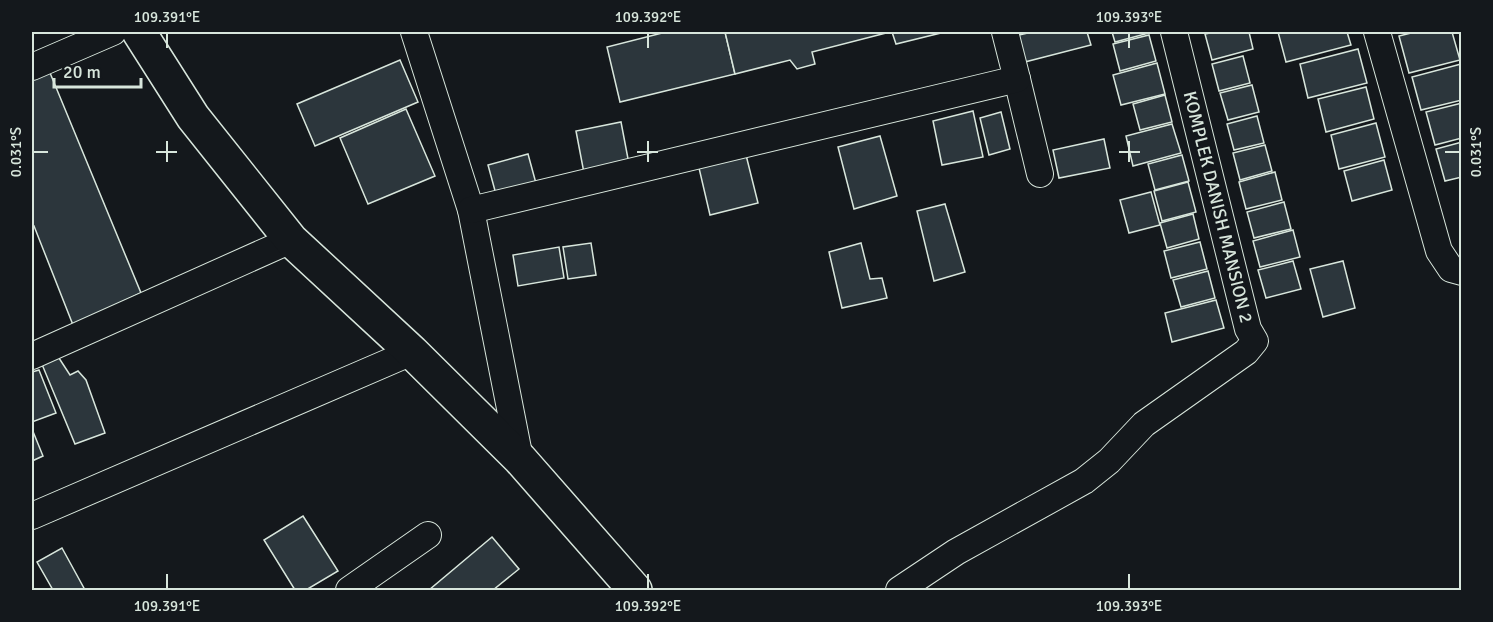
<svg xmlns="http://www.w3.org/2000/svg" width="1493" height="622" font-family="Signika,sans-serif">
  <rect width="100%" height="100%" fill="#14181c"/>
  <g fill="#2c363c" stroke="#d8e6dc" stroke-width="1.5">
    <polygon points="666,32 725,32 735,74 620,102 607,47"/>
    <polygon points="725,32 890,32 812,52 815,64 797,69 790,60 735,74"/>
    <polygon points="892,32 945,32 896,44"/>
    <polygon points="1032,32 1087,32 1091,45 1017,64 1010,37"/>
    <polygon points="1112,32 1149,32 1149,33 1115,42"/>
    <polygon points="1215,32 1249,32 1253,49 1212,60 1205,34"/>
    <polygon points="1278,32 1347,32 1351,45 1286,62"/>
    <polygon points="1415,32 1452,32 1460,60 1409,73 1399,36"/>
    <polygon points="1149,35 1156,61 1120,71 1113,44"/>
    <polygon points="1358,49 1367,83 1308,98 1300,64"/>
    <polygon points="1243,56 1250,83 1219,91 1212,64"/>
    <polygon points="400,60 418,102 315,146 297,104"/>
    <polygon points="1157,63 1165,94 1121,105 1113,75"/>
    <polygon points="1461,64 1462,100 1421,110 1412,77"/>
    <polygon points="48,68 141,293 73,325 34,226 32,227 32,75"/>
    <polygon points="1252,85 1259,112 1228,120 1220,93"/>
    <polygon points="1366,87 1374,119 1326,132 1318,99"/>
    <polygon points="1165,95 1172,122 1140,130 1133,104"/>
    <polygon points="1462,103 1462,138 1435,145 1426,112"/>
    <polygon points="406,109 435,176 368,204 340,138"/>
    <polygon points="973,111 983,157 942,165 933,121"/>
    <polygon points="1001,112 1010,149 989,155 980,118"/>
    <polygon points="1257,116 1264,143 1234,150 1227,124"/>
    <polygon points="621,122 629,164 584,173 576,131"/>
    <polygon points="1376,123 1385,157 1339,169 1331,135"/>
    <polygon points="1172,124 1181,153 1133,166 1126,136"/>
    <polygon points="880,136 897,196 854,209 838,147"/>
    <polygon points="1104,139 1110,168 1059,178 1053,150"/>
    <polygon points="1462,142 1462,177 1445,181 1436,149"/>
    <polygon points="1265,145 1272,171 1240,180 1233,153"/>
    <polygon points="528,154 537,187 497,198 488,165"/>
    <polygon points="746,155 758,203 710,215 699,168"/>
    <polygon points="1182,155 1189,181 1155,190 1148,164"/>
    <polygon points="1384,160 1392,190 1352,201 1344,171"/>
    <polygon points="1275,172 1282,200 1246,209 1239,182"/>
    <polygon points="1188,182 1196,212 1162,221 1154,191"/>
    <polygon points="1151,192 1160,225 1129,233 1120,200"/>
    <polygon points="1284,202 1291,229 1254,238 1247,212"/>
    <polygon points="945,204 965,272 934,281 917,211"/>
    <polygon points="1193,214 1199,239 1167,248 1160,223"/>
    <polygon points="1293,230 1300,257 1260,267 1253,241"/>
    <polygon points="1200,242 1207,269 1171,278 1164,251"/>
    <polygon points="591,243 596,275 568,279 563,247"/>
    <polygon points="861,243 870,279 882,278 887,298 842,308 829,252"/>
    <polygon points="559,247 564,278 518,286 513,255"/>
    <polygon points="1293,261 1301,289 1266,298 1258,270"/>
    <polygon points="1343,261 1355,308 1323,317 1310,269"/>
    <polygon points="1208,271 1215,298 1181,307 1173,280"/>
    <polygon points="1216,300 1224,328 1172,342 1165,313"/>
    <polygon points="57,355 70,375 78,371 86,380 105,433 75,444 41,362"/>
    <polygon points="39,370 56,413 32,422 32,372"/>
    <polygon points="32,429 43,456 32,461"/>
    <polygon points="303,516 338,571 306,590 295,590 264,540"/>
    <polygon points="492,537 519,569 493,590 429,590"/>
    <polygon points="62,548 85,590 53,590 37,562"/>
  </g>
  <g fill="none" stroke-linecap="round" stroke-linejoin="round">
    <g stroke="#d8e6dc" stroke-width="28">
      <g id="minor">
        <polyline points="414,32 471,210 520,459"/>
        <polyline points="1377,32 1439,251 1451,269 1462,272"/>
        <polyline points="32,67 113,32"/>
        <polyline points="1017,79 1040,174"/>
        <polyline points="471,210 1017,79 1005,32"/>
        <polyline points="32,356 291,240"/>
        <polyline points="32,516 412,352"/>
        <polyline points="349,590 428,535"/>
        <polyline points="899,590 956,552 1084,481 1109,461 1144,424 1246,352 1255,341 1248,329 1174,32"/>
      </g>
    </g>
    <g stroke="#d8e6dc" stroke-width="36">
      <polyline id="primary" points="139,32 193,117 291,240 412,352 520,459 635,590"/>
    </g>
    <use href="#minor" stroke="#14181c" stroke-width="26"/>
    <use href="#primary" stroke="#14181c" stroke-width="33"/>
  </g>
  <path fill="none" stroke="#d8e6dc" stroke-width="2" d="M167,33V48M648,33V48M1129,33V48M167,141V162M648,141V162M1129,141V162M33,152H48M156,152H177M637,152H658M1119,152H1140M1445,152H1460M167,574V589M648,574V589M1129,574V589"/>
  <g text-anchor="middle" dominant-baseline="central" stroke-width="4.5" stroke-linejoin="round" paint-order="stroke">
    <g font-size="18" fill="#d8e6dc" stroke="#14181c">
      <text transform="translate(1218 207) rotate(76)">KOMPLEK DANISH MANSION 2</text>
    </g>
  </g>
  <rect width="1493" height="622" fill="none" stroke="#14181c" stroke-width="66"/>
  <path d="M54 78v9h87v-9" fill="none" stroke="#d8e6dc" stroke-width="3"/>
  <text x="63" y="78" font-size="18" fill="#d8e6dc" stroke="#14181c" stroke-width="4.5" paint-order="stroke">20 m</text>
  <rect x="33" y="33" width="1427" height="556" fill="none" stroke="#d8e6dc" stroke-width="2"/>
  <g font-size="15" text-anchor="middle" fill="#d8e6dc">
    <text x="167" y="22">109.391°E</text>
    <text x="648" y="22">109.392°E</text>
    <text x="1129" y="22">109.393°E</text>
    <text transform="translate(16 152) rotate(-90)" y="5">0.031°S</text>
    <text transform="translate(1476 152) rotate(-90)" y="5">0.031°S</text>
    <text x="167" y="611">109.391°E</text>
    <text x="648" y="611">109.392°E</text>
    <text x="1129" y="611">109.393°E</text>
  </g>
</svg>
